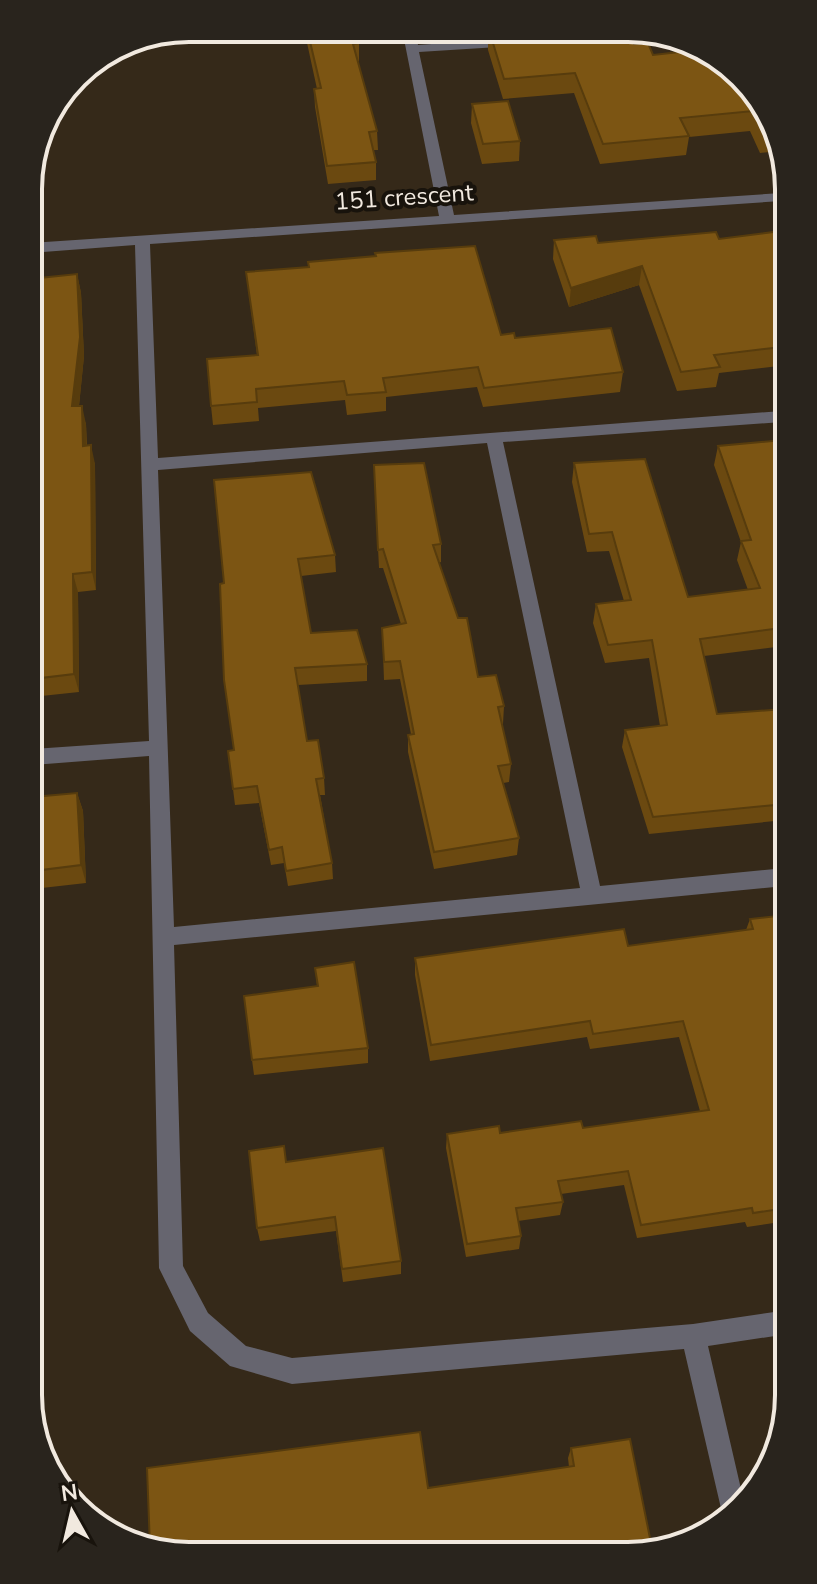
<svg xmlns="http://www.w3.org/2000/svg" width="817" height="1584" font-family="'Nunito Sans',sans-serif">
  <rect width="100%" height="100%" fill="#352919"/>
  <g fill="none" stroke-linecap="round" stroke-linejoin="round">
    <g fill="#66656f" fill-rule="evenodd">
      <path d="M402,29H415L418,45L514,38L521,42L514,46L419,52L454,215L781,193V201L150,244L158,458L782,411V422L503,442L600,886L785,868V886L174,945L183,1266L208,1313L246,1346L292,1358L693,1324L788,1310V1334L708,1346L744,1502L723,1517L684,1349L292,1384L230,1366L190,1331L159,1268L149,756L33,765V749L149,741L135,245L30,253V243L439,216ZM487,443L580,888L174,927L158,470Z"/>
      <polygon points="605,31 656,31 649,35 600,38 598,35"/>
    </g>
  </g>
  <g fill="#6b4910">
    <polygon points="304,29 365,29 365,31 356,32 359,43 359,61 358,61 377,131 378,150 373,150 376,162 376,180 328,184 315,107 314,89 317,89"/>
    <polygon points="482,30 629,31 634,44 653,55 735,68 781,137 781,151 760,153 750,131 689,137 686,155 600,164 574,93 503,99 488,50 488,37 484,37"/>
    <polygon points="472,104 520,141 519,161 482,164 471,123"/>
    <polygon points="781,231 782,372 779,366 719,373 716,387 677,391 639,285 569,307 553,259 554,240 598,243 719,239"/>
    <polygon points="246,272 515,338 623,372 620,392 483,407 477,387 386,397 386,411 347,415 345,400 258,408 259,421 213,425 211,406 257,355"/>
    <polygon points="77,274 81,293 84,356 79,406 86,424 87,446 95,464 96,590 78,592 79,692 32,697 30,279"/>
    <polygon points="783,440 784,670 776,647 704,656 717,714 784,709 785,820 649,834 622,747 625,730 660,726 649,658 605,663 593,623 596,604 624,601 609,551 587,552 572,482 574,463 688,597 748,590 737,560 741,542 714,465 718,446"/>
    <polygon points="374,465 441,544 441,562 439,563 478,677 504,706 503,724 502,724 511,764 509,782 503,783 519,838 517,855 434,869 408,752 408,735 411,734 400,679 384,680 382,628 401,624 383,568 379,568"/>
    <polygon points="214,480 335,555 336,572 301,576 311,633 367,664 367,681 298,685 307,741 324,778 325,795 320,795 332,863 333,879 288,886 284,863 271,865 259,803 235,805 233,789 234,750 224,583"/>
    <polygon points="77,793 83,811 86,883 33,889 33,797"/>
    <polygon points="786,915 787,1221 747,1227 745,1222 637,1238 624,1185 561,1194 563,1202 560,1215 518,1221 521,1236 519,1249 466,1257 446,1148 447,1134 500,1133 583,1128 700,1111 679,1037 590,1049 587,1037 430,1061 415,975 415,958 628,946 746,930 750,919"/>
    <polygon points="315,968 368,1048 368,1063 254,1075 252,1060 317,986"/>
    <polygon points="286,1162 401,1261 401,1274 343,1282 336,1231 260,1241 257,1228"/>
    <polygon points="571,1448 652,1548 167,1555 428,1488 569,1467 568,1458"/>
  </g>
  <g fill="#573c0d">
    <polygon points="642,266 639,285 569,307 571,288"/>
    <polygon points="77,274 81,293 84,356 77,425 72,406"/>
    <polygon points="82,406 86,424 87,465 83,446"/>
    <polygon points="91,445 95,464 96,590 92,572"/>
    <polygon points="73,574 78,592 79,692 74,674"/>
    <polygon points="77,793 83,811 86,883 81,865"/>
    <polygon points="57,1467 64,1477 65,1489 57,1478"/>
  </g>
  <g fill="#7c5513" stroke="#573c0d" stroke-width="2">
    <polygon points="307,29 356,29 359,43 353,44 377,131 369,132 376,162 327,166 314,89 321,88"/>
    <polygon points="489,30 629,31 634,44 648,43 653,55 698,50 735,68 777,132 764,133 753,111 680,118 689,136 603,144 575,73 504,79"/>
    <polygon points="508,101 520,141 483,144 472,104"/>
    <polygon points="781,231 782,347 714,355 720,367 681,372 642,266 571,288 554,240 596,236 598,243 716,232 719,239"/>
    <polygon points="475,246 501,335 514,333 515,338 611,328 623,372 484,388 478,367 383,378 386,392 347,395 344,381 256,389 257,402 211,406 207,359 258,355 246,272 309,267 308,262 376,256 375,253"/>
    <polygon points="77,274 80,337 72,406 82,406 83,446 91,445 92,572 73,574 74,674 32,679 30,279"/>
    <polygon points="783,440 784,636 781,628 700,639 717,714 784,709 785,804 653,817 625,730 667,725 652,640 608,645 596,604 631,600 612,532 589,534 574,463 645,459 688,597 760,588 741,541 751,540 718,446"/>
    <polygon points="424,463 441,544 433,545 458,618 467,618 478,677 496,675 504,706 498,707 511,764 498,766 519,838 434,852 408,735 414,734 400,661 384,662 382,628 406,623 383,549 378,550 374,465"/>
    <polygon points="311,472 335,555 298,559 311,633 357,630 367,664 295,668 307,741 318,740 324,778 316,779 332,863 286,871 282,847 269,850 257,786 233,789 228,751 234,750 224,680 220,584 224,583 214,480"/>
    <polygon points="77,793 81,865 33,871 33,797"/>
    <polygon points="786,915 787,1208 753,1213 752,1208 641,1225 628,1171 558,1181 563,1202 516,1208 521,1236 467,1244 447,1134 499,1126 500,1133 581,1121 583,1128 709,1110 683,1021 593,1034 590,1021 431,1045 415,958 624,929 628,946 753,929 750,919"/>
    <polygon points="354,962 368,1048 252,1060 244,996 318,986 315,968"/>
    <polygon points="284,1146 286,1162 383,1148 401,1261 342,1269 335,1217 257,1228 249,1151"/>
    <polygon points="420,1432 428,1488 574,1466 571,1448 630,1439 652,1548 485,1550 485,1549 167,1555 150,1547 147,1468"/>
    <polygon points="57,1467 57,1478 51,1468"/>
  </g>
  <g text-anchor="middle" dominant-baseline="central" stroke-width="8" stroke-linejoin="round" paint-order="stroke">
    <g font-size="24" fill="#f1e9df" stroke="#18130c">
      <text transform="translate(404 197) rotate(-4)">151 crescent</text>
    </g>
  </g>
  <path d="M0 0H817V1584H0ZM189 42H628A147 147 0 0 1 775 189V1395A147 147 0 0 1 628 1542H189A147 147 0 0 1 42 1395V189A147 147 0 0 1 189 42Z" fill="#29241d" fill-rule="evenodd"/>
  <path fill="none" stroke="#f1e9df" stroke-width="4" d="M189 42H628A147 147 0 0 1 775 189V1395A147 147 0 0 1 628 1542H189A147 147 0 0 1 42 1395V189A147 147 0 0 1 189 42Z"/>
  <g transform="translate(72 1512) rotate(352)" stroke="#18130c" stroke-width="6" paint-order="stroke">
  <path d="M0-6L14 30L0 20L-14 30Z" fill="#f1e9df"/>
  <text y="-12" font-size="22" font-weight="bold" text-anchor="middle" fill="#f1e9df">N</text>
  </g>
</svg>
